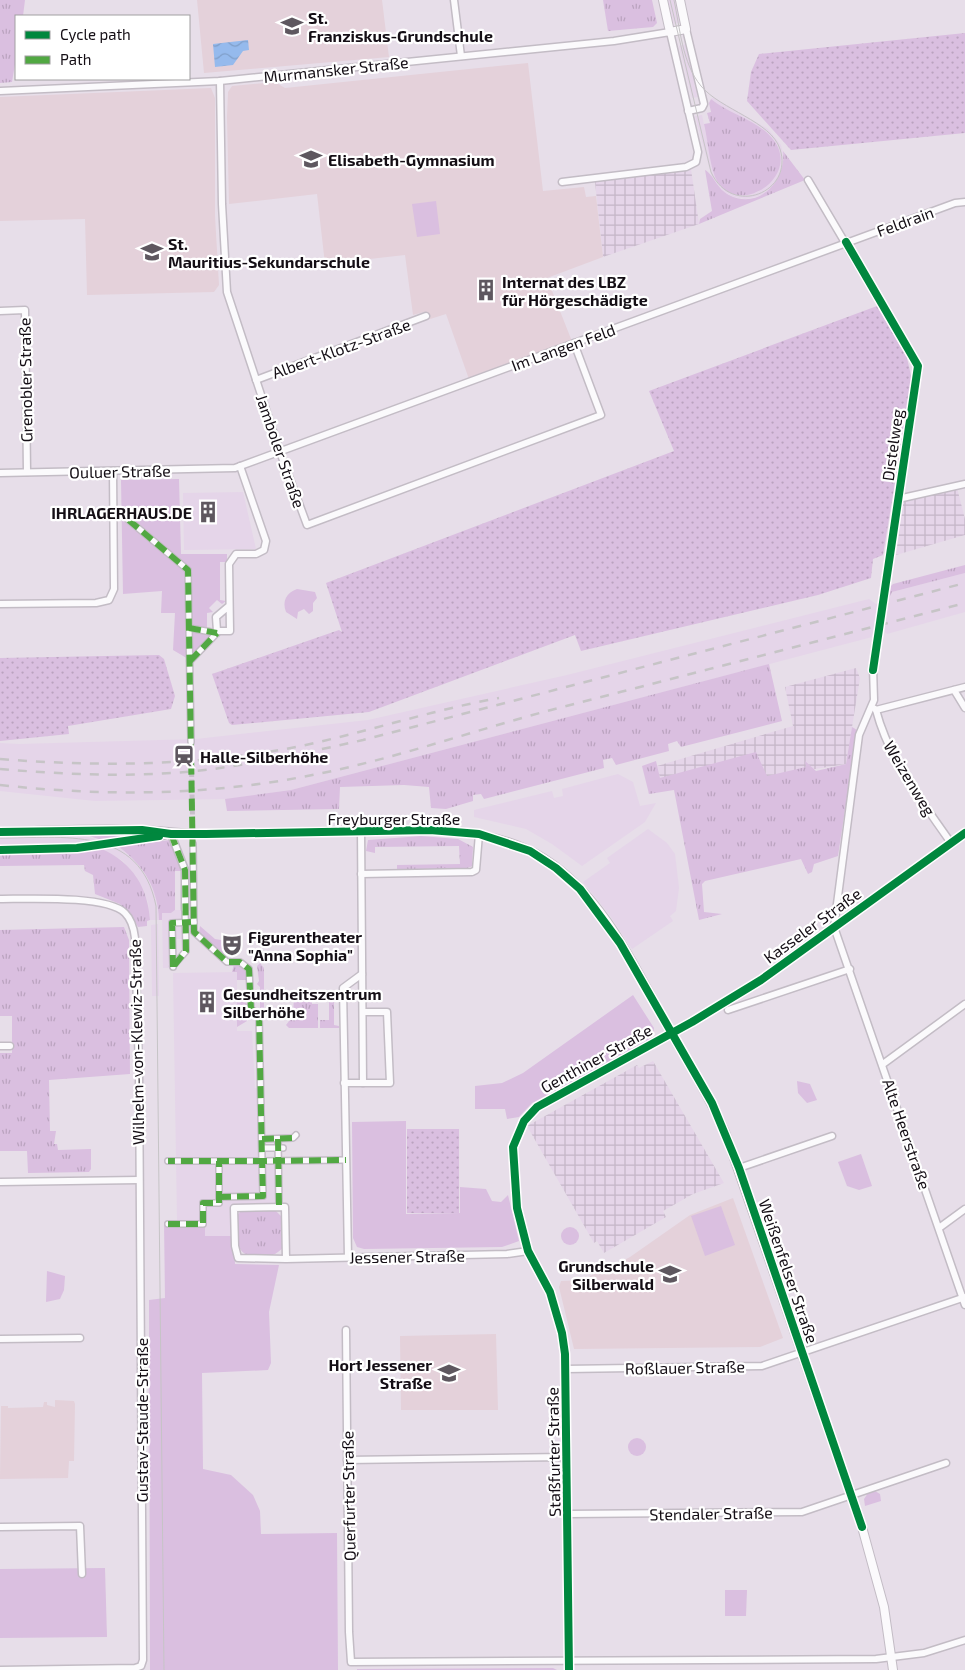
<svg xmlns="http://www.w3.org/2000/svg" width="965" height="1670" font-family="'Exo 2',sans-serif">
  <defs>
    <pattern id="industrial-grid" width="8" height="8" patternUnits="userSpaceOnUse" patternTransform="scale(1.25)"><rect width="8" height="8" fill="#e5d5e9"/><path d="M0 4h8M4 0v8" fill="none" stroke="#c4b6c7"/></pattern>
    <pattern id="grass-tufts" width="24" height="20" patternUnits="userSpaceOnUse" patternTransform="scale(1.25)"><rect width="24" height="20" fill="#dabfe0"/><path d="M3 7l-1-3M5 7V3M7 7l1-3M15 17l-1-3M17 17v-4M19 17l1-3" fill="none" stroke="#baa3bf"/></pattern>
    <pattern id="garden-dots" width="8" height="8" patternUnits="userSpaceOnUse" patternTransform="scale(1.25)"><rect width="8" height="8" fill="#dabfe0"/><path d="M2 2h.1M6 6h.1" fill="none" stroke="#baa3bf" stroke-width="1.8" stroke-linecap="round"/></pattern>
    <pattern id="water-waves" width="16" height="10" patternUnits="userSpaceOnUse" patternTransform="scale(1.25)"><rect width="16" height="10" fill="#95baed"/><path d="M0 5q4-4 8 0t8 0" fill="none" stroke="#809fca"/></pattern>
  </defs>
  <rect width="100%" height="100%" fill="#e7dee9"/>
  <g fill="#e5d5e9">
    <polygon points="668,0 675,0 681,22 674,24"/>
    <polygon points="685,44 696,82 694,83 698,97 692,98 679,46"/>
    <polygon points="713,97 768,129 781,145 784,157 782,171 775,184 762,195 745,199 734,197 724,192 712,178 695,116 702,115 715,176 743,195 758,192 774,178 779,165 762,130 717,104 711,99"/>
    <polygon points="243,492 256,549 184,550 183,493"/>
    <polygon points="965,573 965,612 887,634 883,630 873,633 872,637 291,790 228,799 95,801 0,791 0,743 19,744 196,739 368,720 567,675 869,599 876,604 888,600 892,592"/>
    <polygon points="618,774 633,782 640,806 656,803 645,822 582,866 552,844 526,829 474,817 474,810 552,791 554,798 563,796 562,789"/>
    <polygon points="648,829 667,843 675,854 679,888 676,911 670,916 673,921 632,949 609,914 583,882 610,863 607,858"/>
    <polygon points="0,836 84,836 108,842 84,845 0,845"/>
    <polygon points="119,847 134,860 149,880 156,897 159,920 150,920 148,902 136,876 123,861 102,849"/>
    <polygon points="175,910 182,910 183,939 169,939 169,968 163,968 162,913 171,913"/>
    <polygon points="158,924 159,996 152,996 151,925"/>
    <polygon points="237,972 237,1031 252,1031 255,1088 261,1088 262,1160 279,1160 279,1207 234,1208 234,1236 205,1236 204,1220 177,1220 173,973"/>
  </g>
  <g fill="url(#industrial-grid)">
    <polygon points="691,169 699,224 603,257 595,182"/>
    <polygon points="957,488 965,519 965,535 896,555 903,502"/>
    <polygon points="856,668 860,678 846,764 766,777 660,778 657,766 793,726 785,687"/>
    <polygon points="653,1061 724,1183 693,1194 663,1211 666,1217 604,1253 597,1241 594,1243 527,1126 637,1065 639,1068"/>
  </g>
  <g fill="#e4d1da">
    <polygon points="197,0 382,0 389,57 204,73"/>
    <polygon points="528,63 543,191 584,187 586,197 596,196 603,257 547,278 573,344 470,382 446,314 427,320 424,312 413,315 405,255 325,264 317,194 229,204 227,117 228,92 232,86 275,82 285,88"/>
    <polygon points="211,88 215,98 215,216 219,285 214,292 87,295 85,219 0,221 0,97"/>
    <polygon points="733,1198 783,1338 760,1347 574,1349 559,1287 561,1281 585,1280 600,1268 609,1268 630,1257 690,1215"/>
    <polygon points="496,1334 498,1410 401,1410 400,1336"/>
    <polygon points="55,1400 74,1401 75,1404 74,1461 69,1461 68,1478 0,1479 1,1406 8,1406 8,1408 43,1407 44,1402 47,1402 47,1405 55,1407"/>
  </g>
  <g fill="url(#grass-tufts)">
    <polygon points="0,0 25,0 23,16 16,16 16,58 12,82 0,83"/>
    <polygon points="603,0 652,0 657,23 653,27 608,31"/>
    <path d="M711,99C729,114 757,120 772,138C805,177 734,221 715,177C709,161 708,141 704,124L710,123L707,113L711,112L709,103Z"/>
    <path d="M783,151L805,180L699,224L700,219L712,211L705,170C713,174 717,189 729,195C759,211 787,180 783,151Z"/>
    <polygon points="965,565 965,573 892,592 888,600 891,586 893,584"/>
    <polygon points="769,664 782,721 681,747 677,741 668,744 669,751 616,765 612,758 603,760 604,768 484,799 481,794 473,795 473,801 446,809 431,808 429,787 404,785 340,787 339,809 227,811 225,799 291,790"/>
    <polygon points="852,727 857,730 838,856 814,864 812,872 808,874 801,859 705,881 702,884 704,912 722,914 699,920 674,790 649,794 642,766 656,761 660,778 756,752 767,776 806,767 805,761 816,771 846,764"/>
    <polygon points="159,832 108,842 83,834"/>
    <polygon points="421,836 458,839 473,847 472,866 465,869 397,870 397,865 460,864 459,846 375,847 375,853 366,851 368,840"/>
    <path d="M170,840L182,871H175V910L171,913H162V920H159C158,888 144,866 119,847Z"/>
    <path d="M102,849C133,863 148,888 150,920L147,921V926L138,927L133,918L120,904L95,894L93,875L85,871L84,865L0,866V855L52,854Z"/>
    <polygon points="200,926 215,939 227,941 227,950 223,955 199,933"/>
    <polygon points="124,927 129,940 130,1074 49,1080 50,1131 56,1131 54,1144 57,1144 58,1150 91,1149 91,1169 89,1172 28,1173 27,1151 0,1151 0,1053 12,1053 12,1016 0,1016 0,930"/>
    <polygon points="260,963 264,968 264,1016 260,1013 260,987 257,984 259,981 257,966"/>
    <polygon points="234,964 238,964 246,972 247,980 237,980 237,972 232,972"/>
    <polygon points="313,990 318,994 312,994 312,1004 318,1004 318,1028 289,1028 286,1025 293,1016 294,995 298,991"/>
    <polygon points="334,992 339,999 334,1000 334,1025 339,1026 339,1028 320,1028 320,1020 329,1020 329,998 334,998"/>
    <polygon points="243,994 246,994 247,1021 237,1027 237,998 243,998"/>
    <path d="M247,1210H275L282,1217L284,1247C275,1255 271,1257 259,1257C232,1257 238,1236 237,1216L240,1212Z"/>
    <polygon points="875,1491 880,1494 881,1501 865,1506 864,1499 868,1493"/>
  </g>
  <g fill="#dabfe0">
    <polygon points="436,201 440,234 417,237 412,204"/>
    <polygon points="179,479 181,554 227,554 227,562 220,562 220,600 226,601 222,604 217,600 209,608 213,612 207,613 207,631 213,631 213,636 190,660 173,650 175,613 161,613 162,591 123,594 121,480"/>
    <path d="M297,589L315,592L317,598L313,603V611L309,614L304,609L298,612L297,619L286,612C282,601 286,593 297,589Z"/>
    <polygon points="633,995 654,1028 652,1041 532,1103 519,1117 507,1119 505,1109 475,1109 475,1086 502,1083 523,1073"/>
    <polygon points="797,1081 810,1084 817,1100 807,1103 798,1093"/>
    <polygon points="406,1121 406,1214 460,1213 460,1187 486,1189 492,1201 501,1202 508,1195 519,1241 502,1247 364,1249 357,1247 353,1238 352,1122"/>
    <polygon points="861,1154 872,1186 859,1190 847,1186 838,1162"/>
    <polygon points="721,1206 735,1245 705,1256 691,1216"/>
    <polygon points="205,1220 205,1236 234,1236 235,1264 279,1265 269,1312 271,1363 268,1370 202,1373 203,1469 231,1475 253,1495 260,1511 261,1534 337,1533 338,1670 150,1670 149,1300 165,1298 164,1222"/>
    <circle cx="570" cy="1236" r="9"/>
    <polygon points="47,1271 65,1276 64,1290 60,1299 46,1302"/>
    <circle cx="637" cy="1447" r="9"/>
    <polygon points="105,1568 107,1637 0,1638 0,1569"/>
    <polygon points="725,1590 747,1590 746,1616 725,1616"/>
    <polygon points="553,1668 557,1670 357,1670 357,1669"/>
  </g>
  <g fill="url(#garden-dots)">
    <polygon points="965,33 965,133 791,150 747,101 751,72 759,54"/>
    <polygon points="877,306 907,358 912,380 883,555 873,559 871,578 818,595 581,651 575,635 369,712 232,725 229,723 212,674 339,630 342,632 326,583 674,451 649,391"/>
    <polygon points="159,655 164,659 175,696 171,709 68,726 69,734 0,741 0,658"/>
    <rect x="407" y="1129" width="52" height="84"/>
  </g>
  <polygon fill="url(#water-waves)" points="248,40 249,50 243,51 233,65 215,67 213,44"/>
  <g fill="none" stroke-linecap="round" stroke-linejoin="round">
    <polyline stroke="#c7bfc9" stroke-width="5" stroke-dasharray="5 2.5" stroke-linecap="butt" points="191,742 193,844"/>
    <g stroke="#c3bcc5" stroke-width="8">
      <g id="pedestrian">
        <polyline points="112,516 125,517 188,570 191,742"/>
        <polyline points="189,628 217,633"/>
        <polyline points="190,661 217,633"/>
        <polyline points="173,966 186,951 185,909"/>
        <polyline points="173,967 172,923 194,922"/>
        <polyline points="262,1139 293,1138 296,1135"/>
        <polyline points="278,1139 279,1207"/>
        <polyline points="262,1148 283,1148"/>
        <polyline points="168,1161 262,1161 259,1014 251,1009 249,969 240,962 227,962 194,932 193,844"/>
        <polyline points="219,1197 263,1196 262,1161 346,1160"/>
        <polyline points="168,1224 203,1224 203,1203 219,1203 219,1161"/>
      </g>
    </g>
    <g stroke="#c3bcc5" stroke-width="9">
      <g id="minor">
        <polyline points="454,0 461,56"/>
        <polyline points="686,29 704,104 702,108 688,111"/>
        <polyline points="220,81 222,204 227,292 280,452 307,525 601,415 574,343"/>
        <polyline points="0,91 220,81 614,41 670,32 698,152 696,162 686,167 562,182"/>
        <polyline points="808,180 918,366 873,667 874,700 859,735 834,927 965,1305"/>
        <polyline points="0,311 25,310 27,472"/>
        <polyline points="256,380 426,316"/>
        <polyline points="0,473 235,468 955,203 965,202"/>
        <polyline points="898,499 965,484"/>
        <polyline points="0,604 96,603 109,600 114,589 113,471"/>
        <polyline points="229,606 216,617 217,631 230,631 229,564 236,554 256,554 264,550 266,541 240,466"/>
        <polyline points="954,690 965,708"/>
        <polyline points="875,709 876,710 965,687"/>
        <path d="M876,710C889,760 922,801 951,843"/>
        <polyline points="361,830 363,1083"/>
        <polyline points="171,834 185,870 185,909"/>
        <polyline points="361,874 472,872 476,870 479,834"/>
        <path d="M0,899C27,899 107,895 125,913C132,920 134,929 135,938L139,1071L143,1660L141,1666L135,1668L0,1670"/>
        <polyline points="728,1010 850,969"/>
        <polyline points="0,1046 10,1046"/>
        <polyline points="883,1064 965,1004"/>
        <polyline points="344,1083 390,1083 387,1012 363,1012"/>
        <polyline points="739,1168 832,1136"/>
        <polyline points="0,1182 139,1180"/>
        <polyline points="939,1228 965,1209"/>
        <polyline points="348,1257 343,988 362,974"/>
        <polyline points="286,1259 238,1258 235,1246 234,1208 285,1207 286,1259 507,1254 528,1251"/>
        <polyline points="346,1330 349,1632 351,1662 876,1659 924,1653 965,1640"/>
        <polyline points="0,1339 80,1338"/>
        <polyline points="566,1369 762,1366 965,1297"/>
        <polyline points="347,1460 566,1457"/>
        <polyline points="569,1514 802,1512 946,1463"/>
        <polyline points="0,1527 80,1526 82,1574"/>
        <polyline points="569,1670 565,1354 562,1333 550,1292 528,1251 517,1208 513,1147 524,1121 537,1107 692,1022 761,980 965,833"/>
      </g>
    </g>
    <g stroke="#c3bcc5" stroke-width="10">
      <g id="tertiary">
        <polyline points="663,0 670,32 686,29 680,0"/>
        <path d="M0,832C47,831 95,828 141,830C164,831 185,834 207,834C255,833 302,832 349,831C414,830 485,823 543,858C604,896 636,970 670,1031C689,1064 709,1096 725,1132L862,1527L884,1607L893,1670"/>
        <polyline points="0,850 77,848 164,835"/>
      </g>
    </g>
    <use href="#pedestrian" stroke="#fbfafc" stroke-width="5"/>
    <use href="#minor" stroke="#fbfafc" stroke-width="6"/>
    <use href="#tertiary" stroke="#fbfafc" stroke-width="8"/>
    <g stroke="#c6c4c6" stroke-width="1">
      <path d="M670,0L711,172C732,218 794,192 780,149C771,121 721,110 701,86C682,63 680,28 674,0"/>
      <path d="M0,838C63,838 140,825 156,906L164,1670"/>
    </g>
    <g stroke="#c6c4c6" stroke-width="2.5" stroke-dasharray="9 9" stroke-linecap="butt">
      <path d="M0,759C101,767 201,766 301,746C367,732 432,710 499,698"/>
      <path d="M0,769C70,775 143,778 213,769C264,762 314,751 363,740L965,583"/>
      <path d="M0,785C101,796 201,796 302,777C386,762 468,732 551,710C689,674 827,639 965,603"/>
    </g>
    <g stroke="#51a842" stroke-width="6" stroke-dasharray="12 6" stroke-linecap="butt">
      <polyline points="112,516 125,517 188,570 194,932 227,962 240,962 249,969 251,1009 259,1014 262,1161 168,1161"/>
      <polyline points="189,628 217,633"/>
      <polyline points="190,661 217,633"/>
      <polyline points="171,834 185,870 186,951 173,967"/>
      <polyline points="173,967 172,923 191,922"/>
      <polyline points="262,1139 293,1138 296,1135"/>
      <polyline points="278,1139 279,1207"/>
      <polyline points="219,1197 263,1196 262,1161 346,1160"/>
      <polyline points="168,1224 203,1224 203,1203 219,1203 219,1161"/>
    </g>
    <g stroke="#fff" stroke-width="11">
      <g id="cycleway">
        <polyline points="846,242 918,366 873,670"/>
        <polyline points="0,832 142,830 171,834 206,834 430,830 479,834 530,851 556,868 580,889 620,943 712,1103 739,1168 862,1527"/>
        <polyline points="0,850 77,848 159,836"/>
        <polyline points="569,1670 565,1354 562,1333 550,1292 528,1251 517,1208 513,1147 524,1121 537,1107 692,1022 761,980 965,833"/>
      </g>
    </g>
    <use href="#cycleway" stroke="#00873e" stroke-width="8"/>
  </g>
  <defs>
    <g id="school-bare" transform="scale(1.725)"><path d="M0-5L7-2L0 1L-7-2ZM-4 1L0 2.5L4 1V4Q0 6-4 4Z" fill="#5e575f" stroke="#fff" stroke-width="2.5" paint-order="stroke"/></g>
    <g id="building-bare" transform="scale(1.725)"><path d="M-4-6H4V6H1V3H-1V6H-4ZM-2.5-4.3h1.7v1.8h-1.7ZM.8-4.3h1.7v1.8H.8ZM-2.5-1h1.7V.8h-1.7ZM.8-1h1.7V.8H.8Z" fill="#5e575f" stroke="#fff" stroke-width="2.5" paint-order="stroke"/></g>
    <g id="station-bare" transform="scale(1.725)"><path d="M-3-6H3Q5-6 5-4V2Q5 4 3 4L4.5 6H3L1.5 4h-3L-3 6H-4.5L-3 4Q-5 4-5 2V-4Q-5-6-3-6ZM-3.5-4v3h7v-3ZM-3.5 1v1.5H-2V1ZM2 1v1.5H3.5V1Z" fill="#5e575f" stroke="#fff" stroke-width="2.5" paint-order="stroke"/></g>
    <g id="theatre-bare" transform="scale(1.725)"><path d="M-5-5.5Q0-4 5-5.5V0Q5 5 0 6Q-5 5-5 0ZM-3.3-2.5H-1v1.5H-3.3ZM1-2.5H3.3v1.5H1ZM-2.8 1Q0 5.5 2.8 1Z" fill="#5e575f" stroke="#fff" stroke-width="2.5" paint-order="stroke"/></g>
  </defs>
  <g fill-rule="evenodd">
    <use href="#school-bare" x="292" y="26"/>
    <use href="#school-bare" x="311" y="159"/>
    <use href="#school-bare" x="152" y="252"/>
    <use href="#building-bare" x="486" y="290"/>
    <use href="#building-bare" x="208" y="512"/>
    <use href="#station-bare" x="184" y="756"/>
    <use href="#theatre-bare" x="232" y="945"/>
    <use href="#building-bare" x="207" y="1002"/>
    <use href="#school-bare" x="670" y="1274"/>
    <use href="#school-bare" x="449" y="1373"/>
  </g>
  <g text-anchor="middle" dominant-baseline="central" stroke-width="4.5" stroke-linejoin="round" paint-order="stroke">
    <g font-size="16" font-weight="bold" fill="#140e15" stroke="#fff" text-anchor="start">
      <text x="308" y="17">St.<tspan x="308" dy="18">Franziskus-Grundschule</tspan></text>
      <text x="328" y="159">Elisabeth-Gymnasium</text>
      <text x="168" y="243">St.<tspan x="168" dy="18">Mauritius-Sekundarschule</tspan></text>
      <text x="502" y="281">Internat des LBZ<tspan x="502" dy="18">für Hörgeschädigte</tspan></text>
      <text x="192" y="512" text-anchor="end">IHRLAGERHAUS.DE</text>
      <text x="200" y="756">Halle-Silberhöhe</text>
      <text x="248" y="936">Figurentheater<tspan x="248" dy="18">"Anna Sophia"</tspan></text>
      <text x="223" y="993">Gesundheitszentrum<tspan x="223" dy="18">Silberhöhe</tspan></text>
      <text x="654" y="1265" text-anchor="end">Grundschule<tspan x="654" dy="18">Silberwald</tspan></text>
      <text x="432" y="1364" text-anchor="end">Hort Jessener<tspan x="432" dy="18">Straße</tspan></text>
    </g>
    <g font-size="16" fill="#140e15" stroke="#fff">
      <text transform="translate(336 69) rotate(-6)">Murmansker Straße</text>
      <text transform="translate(905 221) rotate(-20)">Feldrain</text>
      <text transform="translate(563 347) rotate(-20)">Im Langen Feld</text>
      <text transform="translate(341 348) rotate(-20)">Albert-Klotz-Straße</text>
      <text transform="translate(25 380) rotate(-91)">Grenobler Straße</text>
      <text transform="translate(892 445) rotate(-82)">Distelweg</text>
      <text transform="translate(281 451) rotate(71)">Jamboler Straße</text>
      <text transform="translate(120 471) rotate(-1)">Ouluer Straße</text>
      <text transform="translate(910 778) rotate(59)">Weizenweg</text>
      <text x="394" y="818">Freyburger Straße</text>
      <text transform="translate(812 925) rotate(-36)">Kasseler Straße</text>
      <text transform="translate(136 1042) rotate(-91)">Wilhelm-von-Klewiz-Straße</text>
      <text transform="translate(596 1058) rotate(-29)">Genthiner Straße</text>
      <text transform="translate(907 1134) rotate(71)">Alte Heerstraße</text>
      <text transform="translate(407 1256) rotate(-1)">Jessener Straße</text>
      <text transform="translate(789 1271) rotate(71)">Weißenfelser Straße</text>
      <text transform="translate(685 1367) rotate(-1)">Roßlauer Straße</text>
      <text transform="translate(141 1420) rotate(-90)">Gustav-Staude-Straße</text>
      <text transform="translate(553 1452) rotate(-91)">Staßfurter Straße</text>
      <text transform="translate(348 1496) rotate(-91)">Querfurter Straße</text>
      <text transform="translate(711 1513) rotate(-1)">Stendaler Straße</text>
    </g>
  </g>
  <rect x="15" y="15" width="175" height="65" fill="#ffffff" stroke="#a19fa1"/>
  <rect x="25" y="31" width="25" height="8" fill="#00873e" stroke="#a19fa1"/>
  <text x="60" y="40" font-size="15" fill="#140e15">Cycle path</text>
  <rect x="25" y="56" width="25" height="8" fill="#51a842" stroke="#a19fa1"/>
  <text x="60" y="65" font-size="15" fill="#140e15">Path</text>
</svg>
